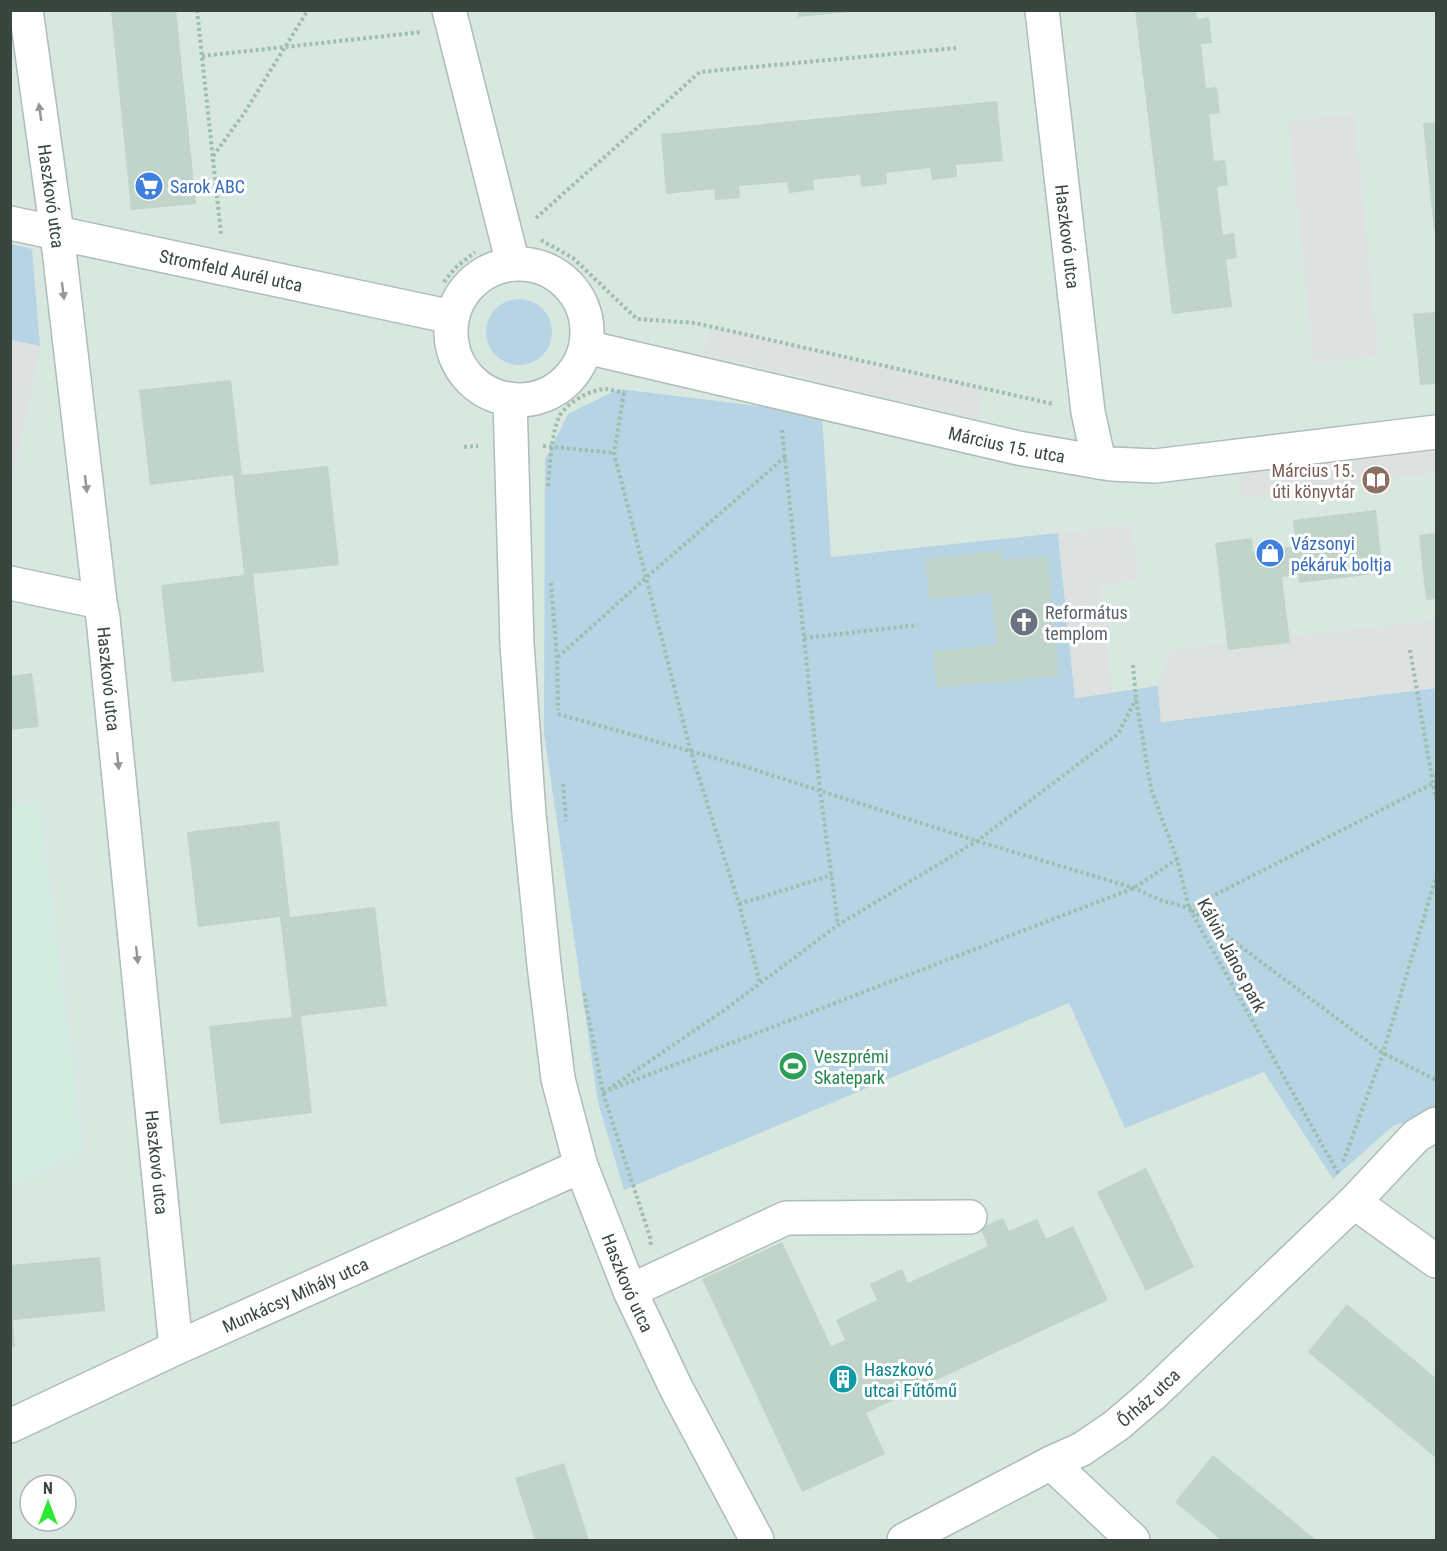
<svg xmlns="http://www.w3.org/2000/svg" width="1447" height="1551" font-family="'Roboto Condensed',sans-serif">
  <rect width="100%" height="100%" fill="#e9f3ef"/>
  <path fill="#d8e7e0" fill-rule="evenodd" d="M11,11H1436V1540H11ZM30,1485H66V1521H30Z"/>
  <polygon fill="#d4ebe2" points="39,800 84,1148 11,1187 11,804"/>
  <g fill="#b6d4e4">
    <polygon points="11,244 32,249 40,346 11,340"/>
    <circle cx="519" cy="332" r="33"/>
    <polygon points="619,389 822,414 831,557 1058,533 1075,698 1158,686 1161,722 1436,688 1436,1112 1393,1126 1333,1179 1264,1072 1125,1128 1069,1003 624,1190 598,1102 544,733 545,460 568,414"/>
  </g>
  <g fill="#dde2e0">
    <polygon points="1354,114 1378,356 1314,363 1289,121"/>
    <polygon points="710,327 984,388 977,419 704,353"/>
    <polygon points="11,340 40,346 11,486 10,340"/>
    <polygon points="1436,432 1436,473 1242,497 1238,456"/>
    <polygon points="1131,526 1139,579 1099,586 1112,693 1075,698 1058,533"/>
    <polygon points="1436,620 1436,688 1161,722 1158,686 1172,650"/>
  </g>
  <g fill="#c0d4ca">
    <polygon points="111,10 176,10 196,204 131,210"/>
    <polygon points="798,10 849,10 849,12 798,17"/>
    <polygon points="1135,10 1196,10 1197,19 1209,17 1212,43 1201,44 1206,88 1217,87 1220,113 1209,114 1214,161 1225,160 1228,185 1217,187 1223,235 1234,233 1237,258 1226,260 1232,307 1172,314"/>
    <polygon points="997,101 1003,161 956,165 957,177 932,180 930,168 886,173 887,184 861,187 860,175 813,180 814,190 789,193 787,182 739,186 740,198 715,200 714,189 666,194 661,134"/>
    <polygon points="1436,122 1436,230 1434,230 1423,123"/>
    <polygon points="1436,312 1436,384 1420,385 1413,314"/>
    <polygon points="231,380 242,475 328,466 339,565 253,574 264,672 172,682 161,585 244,575 233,475 150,485 139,390"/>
    <polygon points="1376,510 1383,573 1299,583 1298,575 1282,577 1290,643 1228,650 1215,543 1252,538 1253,551 1296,546 1293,520"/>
    <polygon points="1436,533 1436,599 1426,600 1419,535"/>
    <polygon points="1001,551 1002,560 1047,556 1059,676 937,688 933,651 997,645 991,593 930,599 925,559"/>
    <polygon points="32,673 39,727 10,730 10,676"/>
    <polygon points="279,821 290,917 375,907 387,1006 301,1016 312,1113 220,1124 209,1026 292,1017 280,917 198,927 187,832"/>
    <polygon points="1146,1168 1194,1267 1146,1291 1097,1192"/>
    <polygon points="1003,1218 1009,1231 1037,1219 1046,1239 1073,1226 1108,1300 866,1413 885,1454 802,1492 702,1279 782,1242 831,1346 845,1340 836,1320 877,1300 870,1284 902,1269 908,1283 988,1246 980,1228"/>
    <polygon points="100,1257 105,1311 13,1320 15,1347 10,1347 10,1265"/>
    <polygon points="1347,1304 1436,1378 1436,1458 1308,1352"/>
    <polygon points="1213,1455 1316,1540 1221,1540 1175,1502"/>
    <polygon points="564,1463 589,1540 535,1540 515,1478"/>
  </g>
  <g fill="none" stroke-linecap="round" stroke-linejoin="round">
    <g stroke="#acbeb6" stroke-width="36">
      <g id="minor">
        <path id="s1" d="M26,10L57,233L100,602L103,618L176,1348"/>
        <polyline points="449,10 513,264"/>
        <path id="s2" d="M1042,10L1088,412L1099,462"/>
        <path id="s3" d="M10,223L452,317"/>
        <circle cx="519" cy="332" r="68"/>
        <path id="s4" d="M586,347L1018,448L1111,464L1155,466L1436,432"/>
        <path id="s5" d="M510,399L517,644L529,814L544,965L558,1079L581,1166L630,1291L676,1388L757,1540"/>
        <polyline points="10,583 100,602"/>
        <polyline points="1354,1202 1436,1261"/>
        <polyline points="630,1291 786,1218 970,1217"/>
        <path id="s6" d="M10,1426L176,1348L581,1166"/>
        <polyline points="1051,1463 1133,1540"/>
        <path id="s7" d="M904,1540L1051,1463L1082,1449L1117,1425L1153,1394L1354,1202L1416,1136L1436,1124"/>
      </g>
    </g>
    <g stroke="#9fbeb0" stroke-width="4" stroke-dasharray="3 3" stroke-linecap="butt">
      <polyline points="197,10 221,234"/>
      <polyline points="202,56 422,32"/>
      <polyline points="213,156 243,115 308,10"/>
      <polyline points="536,218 700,72 956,48"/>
      <polyline points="541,240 573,258 637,319 695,323 1053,404"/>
      <polyline points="444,282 455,268 475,252"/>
      <polyline points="624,393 614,453 691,752 739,904 760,983"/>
      <polyline points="782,430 820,790 838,925"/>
      <polyline points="543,446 614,453"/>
      <polyline points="464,447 478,446"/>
      <path d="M548,486C550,466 551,435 559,417C566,403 591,389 606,389C612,390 619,392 625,393"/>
      <polyline points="551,583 557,658 558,710"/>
      <polyline points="804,638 918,625"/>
      <polyline points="1410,650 1433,784 1436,799"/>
      <polyline points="558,657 647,577 786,456"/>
      <polyline points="1133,665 1136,699 1151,789 1177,859 1189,908 1338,1173"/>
      <polyline points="558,714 740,765 977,841 1134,888 1160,900 1189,908 1436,782"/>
      <polyline points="563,784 566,821"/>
      <polyline points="739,904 832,875"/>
      <polyline points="1192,910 1383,1053 1436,1080"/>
      <polyline points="584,993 603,1093 650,1237 651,1246"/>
      <polyline points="609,1090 1134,888 1177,859"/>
      <polyline points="603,1093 723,1011 838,925 977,841 1118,734 1136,699"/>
      <polyline points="1343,1162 1383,1053 1436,877"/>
    </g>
    <use href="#minor" stroke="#fff" stroke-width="33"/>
  </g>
  <defs><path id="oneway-solid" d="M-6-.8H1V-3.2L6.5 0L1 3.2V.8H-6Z" transform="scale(1.5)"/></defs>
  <g fill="#929995">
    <use href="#oneway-solid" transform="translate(40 112) rotate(-98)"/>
    <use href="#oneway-solid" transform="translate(63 291) rotate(83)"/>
    <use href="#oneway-solid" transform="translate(86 484) rotate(83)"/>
    <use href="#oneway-solid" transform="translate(118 761) rotate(84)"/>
    <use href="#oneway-solid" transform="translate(137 955) rotate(84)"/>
  </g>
  <defs>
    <g id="supermarket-disc" transform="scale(1.5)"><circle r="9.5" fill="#3f7fe0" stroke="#fff"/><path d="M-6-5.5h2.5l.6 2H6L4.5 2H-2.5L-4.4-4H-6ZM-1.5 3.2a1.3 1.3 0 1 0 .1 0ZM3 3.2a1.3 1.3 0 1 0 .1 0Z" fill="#fff"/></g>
    <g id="library-disc" transform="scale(1.5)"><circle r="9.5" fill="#8d6e63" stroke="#fff"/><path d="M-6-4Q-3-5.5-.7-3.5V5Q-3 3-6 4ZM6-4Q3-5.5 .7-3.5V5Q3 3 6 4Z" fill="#fff"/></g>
    <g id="shop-disc" transform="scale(1.5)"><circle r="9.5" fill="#3f7fe0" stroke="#fff"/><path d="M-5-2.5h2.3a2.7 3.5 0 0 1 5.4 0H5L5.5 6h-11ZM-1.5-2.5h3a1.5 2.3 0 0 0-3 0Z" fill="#fff"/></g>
    <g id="church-disc" transform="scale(1.5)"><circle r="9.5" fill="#6b7280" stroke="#fff"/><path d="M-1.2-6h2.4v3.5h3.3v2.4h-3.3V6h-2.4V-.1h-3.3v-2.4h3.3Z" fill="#fff"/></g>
    <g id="stadium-disc" transform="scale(1.5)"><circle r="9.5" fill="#2e9e5b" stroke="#fff"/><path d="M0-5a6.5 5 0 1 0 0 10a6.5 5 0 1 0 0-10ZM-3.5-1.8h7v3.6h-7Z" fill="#fff"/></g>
    <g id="building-disc" transform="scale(1.5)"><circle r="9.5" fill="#0f9aa8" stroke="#fff"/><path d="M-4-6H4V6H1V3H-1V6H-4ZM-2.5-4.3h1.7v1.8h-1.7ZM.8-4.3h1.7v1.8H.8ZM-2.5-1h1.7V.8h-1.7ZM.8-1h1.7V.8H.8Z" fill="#fff"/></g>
  </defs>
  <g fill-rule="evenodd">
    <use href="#supermarket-disc" x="149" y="186"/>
    <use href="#library-disc" x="1376" y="480"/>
    <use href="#shop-disc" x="1270" y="553"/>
    <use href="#church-disc" x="1024" y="622"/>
    <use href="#stadium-disc" x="793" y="1066"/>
    <use href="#building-disc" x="843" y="1379"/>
  </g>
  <g text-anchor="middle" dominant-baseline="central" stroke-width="6" stroke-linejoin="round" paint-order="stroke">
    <g font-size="18" fill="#366cbe" stroke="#fff" text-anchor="start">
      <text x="170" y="186">Sarok ABC</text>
      <text x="1291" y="543">Vázsonyi<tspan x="1291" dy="21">pékáruk boltja</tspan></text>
    </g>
    <g font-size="18" fill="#38463f" stroke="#fff">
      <text stroke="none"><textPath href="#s1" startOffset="188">Haszkovó utca</textPath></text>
      <text stroke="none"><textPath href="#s2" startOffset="228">Haszkovó utca</textPath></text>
      <text stroke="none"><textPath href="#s3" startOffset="226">Stromfeld Aurél utca</textPath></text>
      <text stroke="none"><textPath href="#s4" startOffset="432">Március 15. utca</textPath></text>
      <text stroke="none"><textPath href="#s1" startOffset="674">Haszkovó utca</textPath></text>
      <text transform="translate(1232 955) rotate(62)">Kálvin János park</text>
      <text stroke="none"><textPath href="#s1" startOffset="1160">Haszkovó utca</textPath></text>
      <text stroke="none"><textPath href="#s5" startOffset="898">Haszkovó utca</textPath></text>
      <text stroke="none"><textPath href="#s6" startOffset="314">Munkácsy Mihály utca</textPath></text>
      <text stroke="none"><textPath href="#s7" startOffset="284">Őrház utca</textPath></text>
    </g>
    <g font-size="18" fill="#785e54" stroke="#fff" text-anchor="end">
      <text x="1355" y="470">Március 15.<tspan x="1355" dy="21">úti könyvtár</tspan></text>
    </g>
    <g font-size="18" fill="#5b616d" stroke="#fff" text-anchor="start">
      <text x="1045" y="612">Református<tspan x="1045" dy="21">templom</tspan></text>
    </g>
    <g font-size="18" fill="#27864d" stroke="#fff" text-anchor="start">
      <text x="814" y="1056">Veszprémi<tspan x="814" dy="21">Skatepark</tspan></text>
    </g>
    <g font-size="18" fill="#0d838f" stroke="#fff" text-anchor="start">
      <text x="864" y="1369">Haszkovó<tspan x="864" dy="21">utcai Fűtőmű</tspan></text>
    </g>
  </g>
  <rect width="1447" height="1551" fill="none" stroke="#38463f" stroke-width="24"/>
  <g transform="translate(48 1503)"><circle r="28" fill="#ffffff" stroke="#afb5b2" stroke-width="1.5"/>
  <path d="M0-4.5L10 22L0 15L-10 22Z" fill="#2ce833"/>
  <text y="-9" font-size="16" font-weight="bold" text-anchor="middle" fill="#38463f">N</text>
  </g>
</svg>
